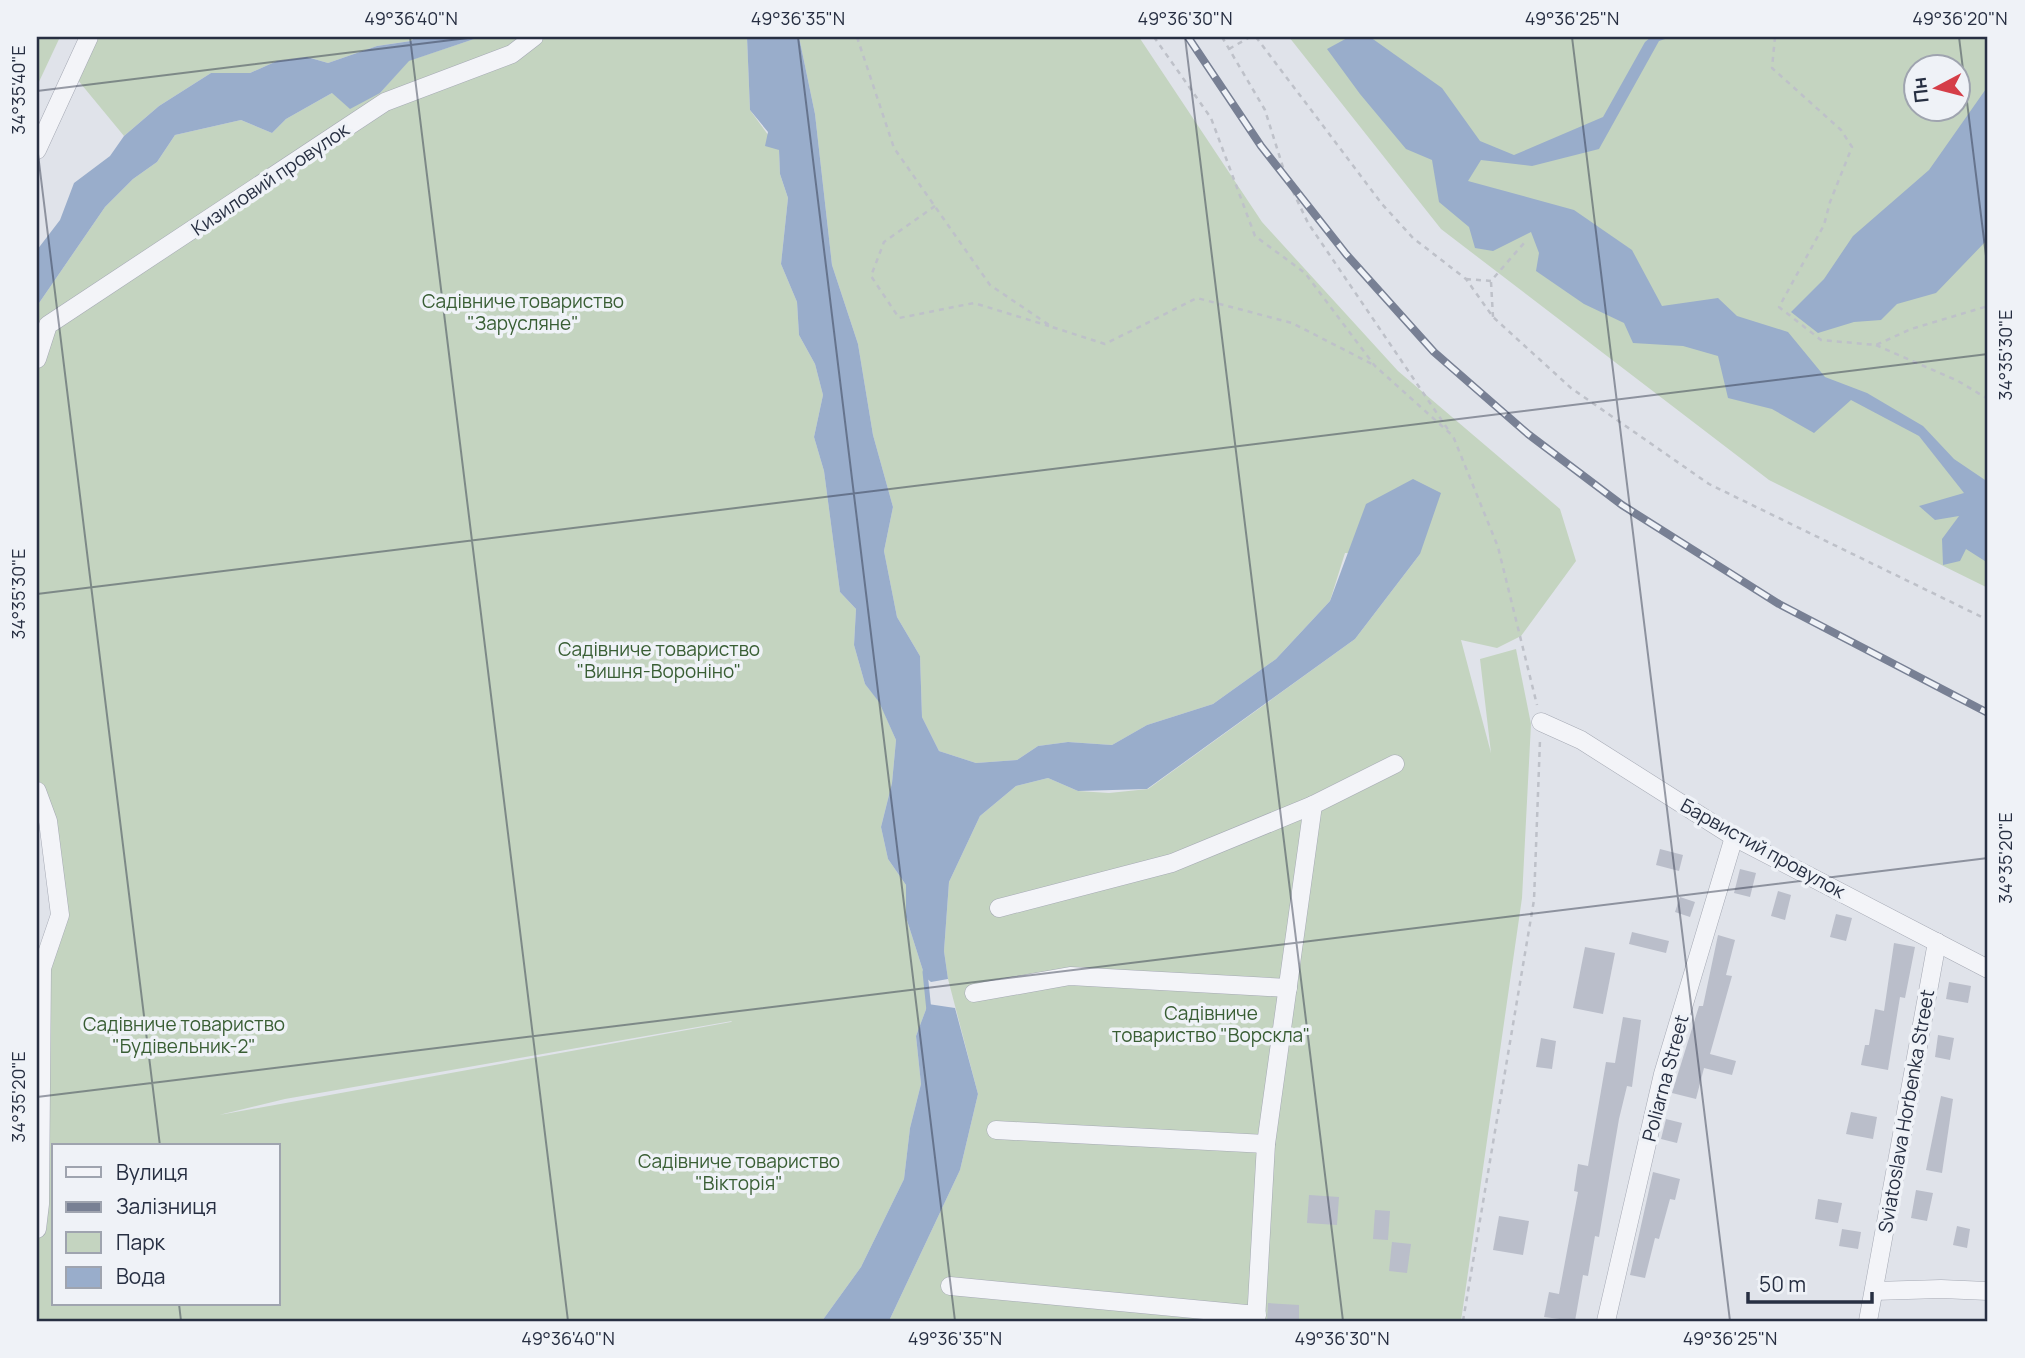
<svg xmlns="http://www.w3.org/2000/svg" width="2025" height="1358" font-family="Manrope,sans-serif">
  <rect width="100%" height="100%" fill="#e0e3ea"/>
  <g fill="#c4d4c0" fill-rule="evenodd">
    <polygon points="37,37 60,37 37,86"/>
    <polygon points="89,37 415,37 411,41 377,46 328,63 307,57 277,61 250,73 211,73 159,106 124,136 72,73"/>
    <path d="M480,37H747L750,110L779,150L780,174L788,198L781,264L797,302L799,335L815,364L823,395L814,437L824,471L840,592L856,609L854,645L865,684L879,701L896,740L892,783L881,827L888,859L906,885V917L925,977L928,1004L916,1036L921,1084L910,1128L904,1179L861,1267L822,1321H37L42,968L60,915L37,791V306L105,207L133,179L157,162L175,135L241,120L272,133L286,119L332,93H380L408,61ZM732,1021L731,1022L219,1115L285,1099ZM54,1146H278V1304H54Z"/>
    <polygon points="799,37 1139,37 1262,222 1398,371 1560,509 1576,561 1521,636 1497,648 1461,640 1491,753 1480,659 1516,649 1531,724 1522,898 1461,1321 889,1321 960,1170 978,1094 948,979 944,951 949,882 980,816 1016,786 1048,778 1078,791 1109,793 1148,789 1355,639 1420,554 1345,553 1330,601 1276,659 1213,704 1147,725 1112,745 1068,742 1038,746 1017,760 976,763 939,751 922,717 920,656 897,617 884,551 893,507 873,435 858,344 832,265 815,114"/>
    <path d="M1289,37H1988V588L1769,480L1441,229ZM1916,66H1958V108H1916Z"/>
  </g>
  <g fill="#99adcb">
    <polygon points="415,37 480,37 409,61 380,93 350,109 332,93 286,119 272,133 241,120 175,135 157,162 133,179 105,207 37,306 37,250 60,220 74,183 110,156 124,136 159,106 211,73 250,73 277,61 307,57 328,63 377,46 411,41"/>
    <polygon points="747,37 799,37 815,114 832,265 858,344 873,435 893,507 884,551 897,617 920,656 922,717 939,751 976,763 1017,760 1038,746 1068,742 1112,745 1147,725 1213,704 1276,659 1330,601 1366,504 1413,479 1441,493 1420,554 1355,639 1147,789 1078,791 1048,778 1016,786 980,816 949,882 944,951 948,979 931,982 925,977 906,917 906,885 888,859 881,827 892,783 896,740 879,702 865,684 854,645 856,609 840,592 824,471 814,437 823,395 815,364 799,335 797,302 781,264 788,198 780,174 779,150 765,146 768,132 750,110"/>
    <polygon points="1349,37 1370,37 1442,88 1480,141 1514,155 1603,117 1645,42 1651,37 1671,37 1659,41 1599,149 1532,166 1481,160 1468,181 1574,210 1632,250 1662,306 1718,298 1737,316 1788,332 1825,377 1867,393 1923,426 1954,459 1988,482 1988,563 1966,549 1960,561 1943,565 1942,539 1959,516 1935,520 1919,506 1964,493 1919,436 1851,400 1814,433 1772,409 1728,398 1718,356 1683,346 1633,343 1624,323 1584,304 1536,271 1539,253 1531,232 1493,251 1475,248 1469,227 1439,202 1432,160 1406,149 1360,94 1327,49"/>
    <polygon points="1988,86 1988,239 1936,293 1897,304 1881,320 1854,322 1818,333 1791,312 1824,279 1853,236 1929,170"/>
    <polygon points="928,1004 955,1008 978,1094 960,1170 889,1321 822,1321 861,1267 904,1179 910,1128 921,1084 916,1036"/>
  </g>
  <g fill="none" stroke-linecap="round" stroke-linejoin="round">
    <polyline stroke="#99adcb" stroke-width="5" points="925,972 929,1011"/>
  </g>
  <g fill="#babeca">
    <polygon points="1660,849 1683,855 1679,871 1656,865"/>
    <polygon points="1740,869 1756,873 1750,897 1734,893"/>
    <polygon points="1778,891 1791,895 1785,920 1771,916"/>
    <polygon points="1680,897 1695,902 1690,917 1675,912"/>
    <polygon points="1836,914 1852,918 1846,941 1830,937"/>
    <polygon points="1632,932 1669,941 1666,953 1629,944"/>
    <polygon points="1718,935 1735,940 1726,975 1732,976 1710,1054 1736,1061 1732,1075 1704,1068 1696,1099 1672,1093 1699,1006 1703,1006"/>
    <polygon points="1894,943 1915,947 1905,998 1900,997 1888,1070 1861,1065 1865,1045 1869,1045 1875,1009 1884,1011"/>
    <polygon points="1585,947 1615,953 1603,1014 1573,1008"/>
    <polygon points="1949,982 1971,986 1968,1003 1946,999"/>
    <polygon points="1623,1017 1641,1020 1632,1087 1627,1086 1619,1119 1599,1237 1595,1236 1588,1276 1583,1275 1575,1321 1544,1317 1549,1292 1559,1294 1578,1192 1574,1191 1578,1164 1588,1166 1606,1062 1615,1063"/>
    <polygon points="1938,1035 1954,1038 1950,1060 1935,1057"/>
    <polygon points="1541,1038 1556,1041 1552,1069 1536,1067"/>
    <polygon points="1941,1096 1953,1099 1942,1173 1926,1170"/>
    <polygon points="1851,1112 1877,1117 1873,1139 1846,1134"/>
    <polygon points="1666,1119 1682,1123 1677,1143 1661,1139"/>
    <polygon points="1653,1172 1680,1179 1675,1200 1670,1199 1659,1239 1655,1238 1645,1278 1630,1275"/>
    <polygon points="1916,1190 1933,1193 1927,1221 1911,1218"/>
    <polygon points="1309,1195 1339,1197 1337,1225 1307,1223"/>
    <polygon points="1818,1199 1842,1203 1838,1223 1815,1219"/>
    <polygon points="1375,1210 1390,1211 1388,1240 1373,1239"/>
    <polygon points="1499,1216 1529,1221 1523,1255 1493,1250"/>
    <polygon points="1957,1226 1970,1229 1967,1248 1953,1245"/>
    <polygon points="1842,1229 1861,1232 1858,1249 1839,1246"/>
    <polygon points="1392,1242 1411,1244 1407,1273 1389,1271"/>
    <polygon points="1268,1303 1299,1305 1299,1321 1267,1321"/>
  </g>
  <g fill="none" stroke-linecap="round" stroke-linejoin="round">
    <g stroke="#a5a9b4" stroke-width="19">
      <g id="minor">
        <polyline points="37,150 89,37"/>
        <polyline points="37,359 48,325 385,102 512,54 534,37"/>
        <polyline points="1541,722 1581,740 1734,837 1988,969"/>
        <polyline points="37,791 48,821 60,915 42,968 40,1204 37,1229"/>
        <polyline points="999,908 1172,863 1313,805"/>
        <polyline points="974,993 1070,976 1288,988"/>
        <polyline points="996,1130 1266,1144"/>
        <polyline points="950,1286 1257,1315"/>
        <polyline points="1874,1291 1941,1289 1988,1291"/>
        <polyline points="1256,1321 1266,1144 1313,805 1395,764"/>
        <polyline points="1606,1321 1663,1074 1734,837"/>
        <polyline points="1868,1321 1937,942"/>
      </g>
    </g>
    <g stroke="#bec1c9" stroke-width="2.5" stroke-dasharray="5 5" stroke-linecap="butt">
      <polyline points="857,37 894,148 990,285 1052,327 1105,344 1197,298 1292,323 1372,364"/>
      <polyline points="1154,37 1211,118 1255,236 1305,273 1375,366 1453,436 1498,547 1537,705"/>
      <polyline points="1222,37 1265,110 1286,177 1308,223 1449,431"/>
      <polyline points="1256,37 1382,204 1413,238 1466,279 1493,317 1571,388 1709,484 1988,620"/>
      <polyline points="1775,37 1772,68 1841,130 1852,147 1830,202 1824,225 1779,307 1821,340 1876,345 1911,329 1988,306"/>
      <polyline points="1229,49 1250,37"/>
      <polyline points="935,206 884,242 871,276 899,318 974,303 1049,326"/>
      <polyline points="1466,279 1491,281 1524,243"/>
      <polyline points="1491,282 1493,317"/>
      <polyline points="1876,345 1958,381 1988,399"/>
      <polyline points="1463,1321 1534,900 1540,740"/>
    </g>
    <use href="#minor" stroke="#f3f4f8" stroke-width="18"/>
    <g stroke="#788094" stroke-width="8">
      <polyline id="rail" points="1188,37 1261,146 1346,254 1434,352 1528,434 1622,505 1779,604 1988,713"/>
    </g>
    <use href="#rail" stroke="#eff2f7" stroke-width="5" stroke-dasharray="16" stroke-linecap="butt"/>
  </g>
  <path fill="none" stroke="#272f42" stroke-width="2" stroke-opacity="0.45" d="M410,37L568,1321M798,37L955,1321M1185,37L1343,1321M1572,37L1730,1321M1959,37L1988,272M37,91L476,37M37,146L160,1146M37,594L1988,354M37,1097L1988,858M179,1304L181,1321"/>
  <g text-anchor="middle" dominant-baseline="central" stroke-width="7" stroke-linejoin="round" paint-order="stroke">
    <g font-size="19" fill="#272f42" stroke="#eff2f7">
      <text transform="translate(270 179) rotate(-34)">Кизиловий провулок</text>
      <text transform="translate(1763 848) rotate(29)">Барвистий провулок</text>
      <text transform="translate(1665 1078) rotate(-75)">Poliarna Street</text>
      <text transform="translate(1906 1111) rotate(-80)">Sviatoslava Horbenka Street</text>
    </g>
    <g font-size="19" fill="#395e34" stroke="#eff2f7">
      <text x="523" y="301">Садівниче товариство<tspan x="523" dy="22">"Зарусляне"</tspan></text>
      <text x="659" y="649">Садівниче товариство<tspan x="659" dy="22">"Вишня-Вороніно"</tspan></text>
      <text x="1211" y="1013">Садівниче<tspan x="1211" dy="22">товариство "Ворскла"</tspan></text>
      <text x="184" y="1024">Садівниче товариство<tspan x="184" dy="22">"Будівельник-2"</tspan></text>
      <text x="739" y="1161">Садівниче товариство<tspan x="739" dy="22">"Вікторія"</tspan></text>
    </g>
  </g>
  <rect width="2025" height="1358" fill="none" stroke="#eff2f7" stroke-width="77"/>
  <rect x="52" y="1144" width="228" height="161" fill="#eff2f7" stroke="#9fa4af" stroke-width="2"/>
  <rect x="66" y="1167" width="35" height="10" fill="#f3f4f8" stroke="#9fa4af" stroke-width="2"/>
  <text x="116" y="1180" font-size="21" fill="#272f42">Вулиця</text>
  <rect x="66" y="1202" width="35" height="10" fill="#788094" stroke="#9fa4af" stroke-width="2"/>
  <text x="116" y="1214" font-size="21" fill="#272f42">Залізниця</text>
  <rect x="66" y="1232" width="35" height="21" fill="#c4d4c0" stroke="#9fa4af" stroke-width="2"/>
  <text x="116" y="1250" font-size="21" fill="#272f42">Парк</text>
  <rect x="66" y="1267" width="35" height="21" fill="#99adcb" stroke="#9fa4af" stroke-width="2"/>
  <text x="116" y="1284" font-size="21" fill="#272f42">Вода</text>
  <g transform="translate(1937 88) rotate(263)"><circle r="33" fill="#eff2f7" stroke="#9fa4af" stroke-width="2"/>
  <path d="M0-5L12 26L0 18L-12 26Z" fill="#d53e48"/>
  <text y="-10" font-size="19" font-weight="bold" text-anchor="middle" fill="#272f42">Пн</text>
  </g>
  <path d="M1748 1292v10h124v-10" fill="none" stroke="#272f42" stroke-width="3.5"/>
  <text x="1759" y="1292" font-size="21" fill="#272f42" stroke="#eff2f7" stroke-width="5" paint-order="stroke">50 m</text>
  <rect x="38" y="38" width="1948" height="1282" fill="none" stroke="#272f42" stroke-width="2.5"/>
  <g font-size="18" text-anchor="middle" fill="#272f42">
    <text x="411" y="25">49°36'40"N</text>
    <text x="798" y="25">49°36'35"N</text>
    <text x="1185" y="25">49°36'30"N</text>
    <text x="1572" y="25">49°36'25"N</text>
    <text x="1960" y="25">49°36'20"N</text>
    <text transform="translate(19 90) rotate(-90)" y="6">34°35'40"E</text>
    <text transform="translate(2006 355) rotate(-90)" y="6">34°35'30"E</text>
    <text transform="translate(19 594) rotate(-90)" y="6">34°35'30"E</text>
    <text transform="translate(2006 858) rotate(-90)" y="6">34°35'20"E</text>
    <text transform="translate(19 1097) rotate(-90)" y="6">34°35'20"E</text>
    <text x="568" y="1345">49°36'40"N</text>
    <text x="955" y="1345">49°36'35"N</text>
    <text x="1342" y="1345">49°36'30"N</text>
    <text x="1730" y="1345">49°36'25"N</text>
  </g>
</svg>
